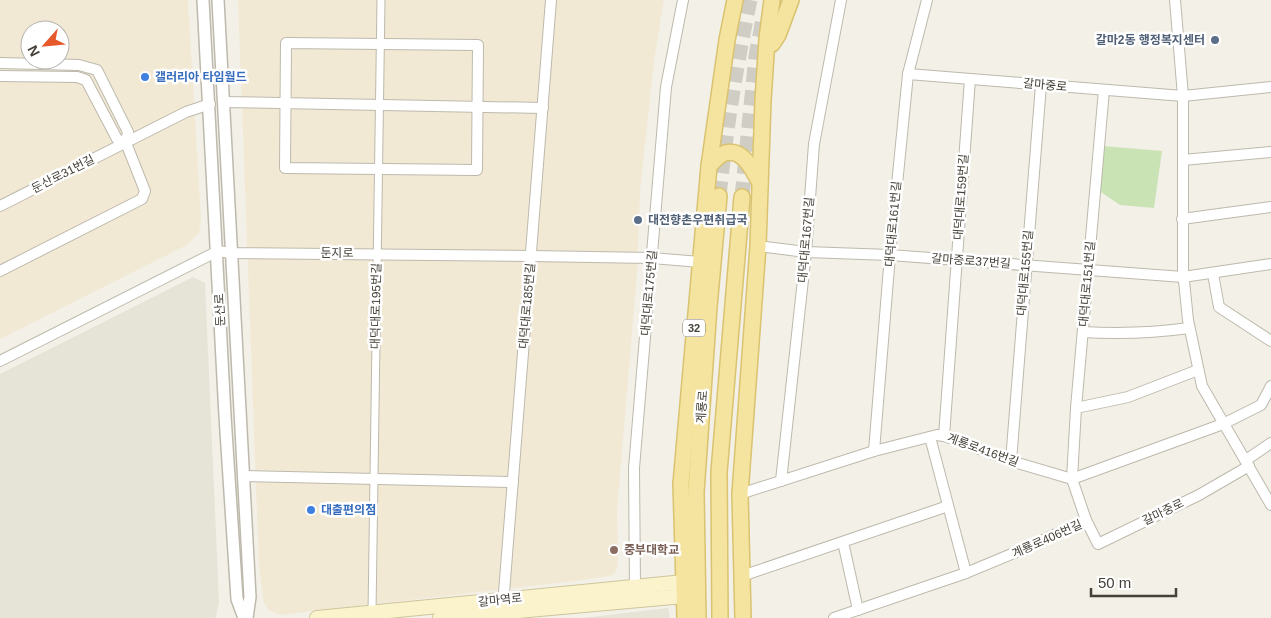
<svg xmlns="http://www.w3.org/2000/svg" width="1271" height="618" font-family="Arial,'Noto Sans KR',sans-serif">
  <rect width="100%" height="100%" fill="#f3f0e8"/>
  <g fill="#e6e3d7">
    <polygon points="193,277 205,283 219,602 216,616 215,618 0,618 0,374"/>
    <polygon points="668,608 670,618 582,618"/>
  </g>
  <g fill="#f2e9d5" fill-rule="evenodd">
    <path d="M0,0H188L201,219L199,233L187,245L0,339ZM30,30H60V60H30Z"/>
    <polygon points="238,0 664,0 654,61 640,192 637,274 617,510 618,555 617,569 613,575 584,580 280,615 269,610 264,603 259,568"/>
  </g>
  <polygon fill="#cae3b5" points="1103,146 1162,151 1154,208 1120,205 1095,188"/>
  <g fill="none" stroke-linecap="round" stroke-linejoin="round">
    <g stroke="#d0cdc5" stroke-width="15" stroke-dasharray="15 8" stroke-linecap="butt">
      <path d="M719,196C726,130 736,65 750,0"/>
      <polyline points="742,197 756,56 763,19"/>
    </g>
    <g stroke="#bdb9ac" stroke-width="9">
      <polyline id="pedestrian" points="372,613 381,0"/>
    </g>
    <g stroke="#bdb9ac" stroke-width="12">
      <g id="minor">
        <polyline points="1175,0 1183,96 1183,271 1188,320 1202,386 1271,505"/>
        <polygon points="286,43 478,45 477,170 285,168"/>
        <polyline points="0,63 79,65 97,70 128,132 126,143"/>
        <polyline points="908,74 1183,96 1271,87"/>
        <polyline points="0,76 77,77 86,80 117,139 126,143"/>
        <polyline points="1104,90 1076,408 1072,479 1086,520 1098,544 1199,495 1249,466"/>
        <polyline points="223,102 543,108"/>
        <polyline points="1183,160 1271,152"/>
        <polyline points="0,206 186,112 210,104"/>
        <polyline points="1182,219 1271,207"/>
        <polyline points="758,246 806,252 890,255 1183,277 1271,264"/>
        <polyline points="0,271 142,199 145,191 126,143"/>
        <polyline points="1213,274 1219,307 1271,341"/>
        <path d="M1083,332C1119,334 1153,333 1189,328"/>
        <polyline points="0,361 218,251 231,253 531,256 652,258 700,262"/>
        <polyline points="1076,408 1128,397 1198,370"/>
        <polyline points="944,436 970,79"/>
        <polyline points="930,437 966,573"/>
        <polyline points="874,451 890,255 908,74 927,0"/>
        <polyline points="1246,460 1271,443"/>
        <polyline points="1011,461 1041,85"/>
        <polyline points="243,476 513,482"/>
        <polyline points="781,481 806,252 814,144 841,0"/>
        <polyline points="740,494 874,451 937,435 944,436 1011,461 1072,479 1223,424 1261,405 1271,386"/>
        <polyline points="843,542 858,610"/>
        <polyline points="742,576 948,506"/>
        <polyline points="635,587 634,468 666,87 683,0"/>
        <polyline points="503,605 551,0"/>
        <polyline points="834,618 966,573 1026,548 1086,520"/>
      </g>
    </g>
    <g stroke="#bdb9ac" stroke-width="14">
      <g id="tertiary">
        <polyline points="203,0 225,416 237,599 244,618"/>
        <polyline points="218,0 250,597 247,618"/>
      </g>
    </g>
    <g stroke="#cec59c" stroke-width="16">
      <g id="secondary">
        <polyline points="317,618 684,582"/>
        <polyline points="440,618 684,596"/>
      </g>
    </g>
    <g stroke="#d9c370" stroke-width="18">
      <g id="primary">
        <polyline points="772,44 778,35 791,0"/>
        <path d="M709,166C713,162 719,155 725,153C743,148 753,170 760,183"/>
        <polyline points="685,618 681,484 709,166 727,40 735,0"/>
        <polyline points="698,618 696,492 709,307 719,196"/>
        <polyline points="720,618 719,472 742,197"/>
        <polyline points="743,618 740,494 758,246 763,100 767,39 772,0"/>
      </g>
    </g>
    <use href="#pedestrian" stroke="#fff" stroke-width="7"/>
    <use href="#minor" stroke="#fff" stroke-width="10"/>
    <use href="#tertiary" stroke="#fff" stroke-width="11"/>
    <use href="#secondary" stroke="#faf3cb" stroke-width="14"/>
    <use href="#primary" stroke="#f5e49f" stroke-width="15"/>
  </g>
  <g fill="#5c6f8a" stroke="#fff" stroke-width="2">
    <circle cx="1215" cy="40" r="5"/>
    <circle cx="638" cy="220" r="5"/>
  </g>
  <g fill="#3f7fe0" stroke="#fff" stroke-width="2">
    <circle cx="145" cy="77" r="5"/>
    <circle cx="311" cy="510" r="5"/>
  </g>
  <circle fill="#8d6e63" stroke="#fff" stroke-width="2" cx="614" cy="550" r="5"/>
  <g text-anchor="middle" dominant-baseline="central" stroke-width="5" stroke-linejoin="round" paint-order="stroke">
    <rect fill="#fff" stroke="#7d7a74" stroke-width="1" x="683" y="319.5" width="22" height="17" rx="4"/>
    <g font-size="11" font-weight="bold" fill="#454138">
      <text x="694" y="328">32</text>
    </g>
    <g font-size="12" font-weight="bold" fill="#4e5e75" stroke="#fff" text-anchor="end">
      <text x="1205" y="40">갈마2동 행정복지센터</text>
      <text x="648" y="220" text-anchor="start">대전향촌우편취급국</text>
    </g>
    <g font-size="12" font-weight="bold" fill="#366cbe" stroke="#fff" text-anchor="start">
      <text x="155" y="77">갤러리아 타임월드</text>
      <text x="321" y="510">대출편의점</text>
    </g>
    <g font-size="12" fill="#454138" stroke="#fff">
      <text transform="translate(1045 85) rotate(5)">갈마중로</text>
      <text transform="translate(63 174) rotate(-27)">둔산로31번길</text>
      <text transform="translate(961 197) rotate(-86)">대덕대로159번길</text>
      <text transform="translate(893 224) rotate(-85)">대덕대로161번길</text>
      <text transform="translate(806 240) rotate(-85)">대덕대로167번길</text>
      <text x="337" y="253">둔지로</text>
      <text transform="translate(971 261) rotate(4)">갈마중로37번길</text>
      <text transform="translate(1025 273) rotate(-85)">대덕대로155번길</text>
      <text transform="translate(1087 284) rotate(-85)">대덕대로151번길</text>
      <text transform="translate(649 293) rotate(-85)">대덕대로175번길</text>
      <text transform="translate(376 306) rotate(-89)">대덕대로195번길</text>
      <text transform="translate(527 306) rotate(-85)">대덕대로185번길</text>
      <text transform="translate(220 310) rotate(-93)">둔산로</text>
      <text transform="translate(702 407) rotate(-86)">계룡로</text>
      <text transform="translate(983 450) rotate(20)">계룡로416번길</text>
      <text transform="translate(1163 512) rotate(-26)">갈마중로</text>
      <text transform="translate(1047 539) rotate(-24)">계룡로406번길</text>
      <text transform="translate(500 600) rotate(-6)">갈마역로</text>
    </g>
    <g font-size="12" font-weight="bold" fill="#785e54" stroke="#fff" text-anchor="start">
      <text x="624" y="550">중부대학교</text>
    </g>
  </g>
  <g transform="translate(45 45) rotate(243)"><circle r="24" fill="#ffffff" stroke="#b5b3af"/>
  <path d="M0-4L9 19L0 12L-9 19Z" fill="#e6592b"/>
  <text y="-8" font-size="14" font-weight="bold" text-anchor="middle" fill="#454138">N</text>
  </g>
  <path d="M1091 588v8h85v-8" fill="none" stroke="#454138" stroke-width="2.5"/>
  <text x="1098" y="588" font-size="15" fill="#454138" stroke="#ffffff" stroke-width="4" paint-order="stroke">50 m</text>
</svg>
